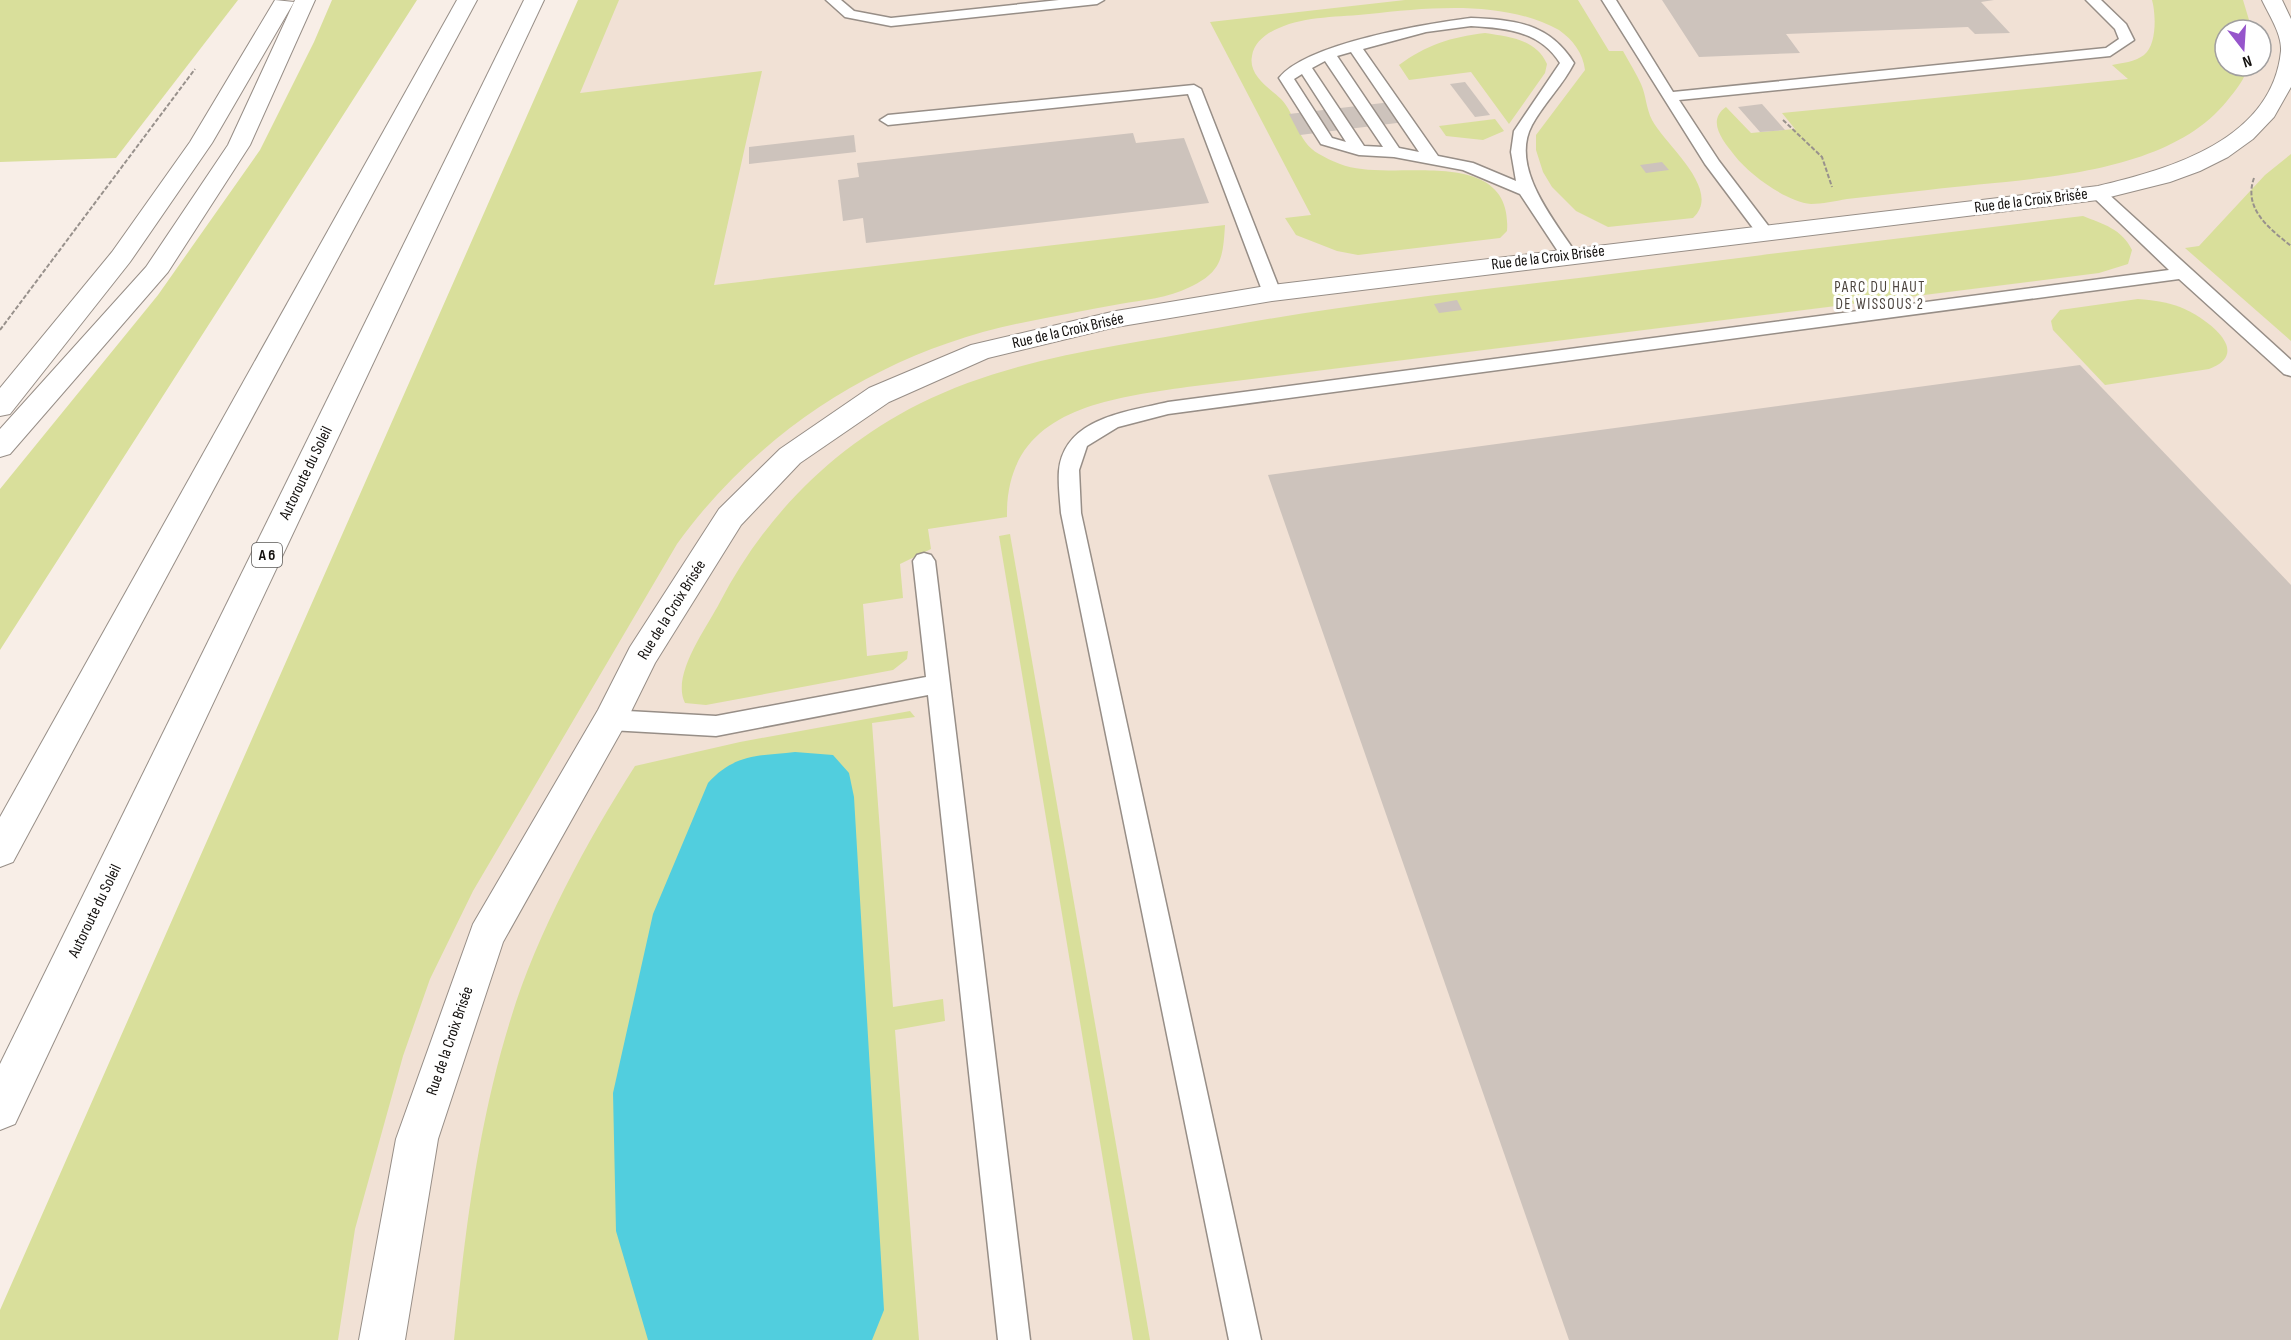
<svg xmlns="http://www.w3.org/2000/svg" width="2291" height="1340" font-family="'Sofia Sans Condensed',sans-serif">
  <rect width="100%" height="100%" fill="#f8eee7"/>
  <path fill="#f1e1d5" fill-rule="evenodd" d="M616,0H2291V1340H51ZM2225,30H2261V66H2225Z"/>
  <g fill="#d9df9b">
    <polygon points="0,0 238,0 116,158 0,162"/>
    <polygon points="332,0 417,0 0,650 0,489 158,295 260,150 314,42"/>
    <path d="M578,0H619L580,93L762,71L714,285L1225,225C1223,257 1222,272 1190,287C1168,298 1143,300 1120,304C1087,310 1054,316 1021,323C884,351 759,430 677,544L473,891L430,979L403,1056L355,1229L338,1340H0V1310Z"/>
    <path d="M1405,0H1578L1609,51H1623C1629,62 1636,73 1641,84C1646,95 1646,108 1652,120C1666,146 1723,190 1693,218L1608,227L1576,211L1552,187L1543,172L1536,150V135L1585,70C1583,53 1573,40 1559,30C1504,0 1431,7 1369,14C1341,17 1305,16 1279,28C1267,33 1254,42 1252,56C1248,75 1269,88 1281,99C1296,114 1296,141 1319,154C1331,161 1347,168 1362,169C1409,176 1513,150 1507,231L1500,238L1358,255L1337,251L1296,235L1285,218L1311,215L1210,22Z"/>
    <path d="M2152,0H2243L2252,30H2225V66H2248C2245,79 2236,90 2227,101C2164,179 2020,178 1928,190C1901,193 1874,196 1847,199C1835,201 1822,204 1811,204C1786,202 1749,174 1735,156C1723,141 1706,121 1726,107L1751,133L1795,129L1782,113L2128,79L2112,65C2122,63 2135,62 2144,55C2157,45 2156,14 2152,0Z"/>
    <path d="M1485,33C1510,37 1536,39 1547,64L1545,73L1509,124L1471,72L1409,80L1399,65C1426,45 1451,37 1485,33Z"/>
    <polygon points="1495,119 1504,131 1483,140 1446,136 1439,126"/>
    <polygon points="2291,154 2291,341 2185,248 2199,246 2265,175"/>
    <path d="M2083,216C2103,224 2122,229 2132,250L2128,264L2099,273L1187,387C1105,399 1005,410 1007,517L928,529L931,549L900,564L903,598L863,604L867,656L908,651L907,659L893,670L706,705L685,703C671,675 706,629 720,602C764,517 832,448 919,404C1011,358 1117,346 1217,328C1340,305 1463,292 1587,277C1752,256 1918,236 2083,216Z"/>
    <path d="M2138,299C2153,300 2166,302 2180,307C2203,316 2255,352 2209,369L2105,385L2053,330L2051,321L2060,310Z"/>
    <polygon points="1010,534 1150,1340 1133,1340 999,536"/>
    <path d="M910,711L915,717L872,723L893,1007L943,999L945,1021L895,1030L919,1340H454C465,1232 478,1123 511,1018C537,933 587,841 635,766L740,742Z"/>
  </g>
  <path fill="#51cede" d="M795,752L833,755L849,773L854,797L884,1310L872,1340H648L616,1231L613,1093L653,914L708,783C734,754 758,756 795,752Z"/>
  <g fill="#cdc3bc">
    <polygon points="1662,0 1994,0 1981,2 2010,33 1975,34 1968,27 1786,34 1800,53 1699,57"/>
    <polygon points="1465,82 1490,115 1475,117 1450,84"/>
    <polygon points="1400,101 1413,121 1300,135 1289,114"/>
    <polygon points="1762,104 1785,130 1760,132 1738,107"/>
    <polygon points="1133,133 1136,143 1184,138 1209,203 866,243 863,218 843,221 838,180 859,177 857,163"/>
    <polygon points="854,135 856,152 749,164 749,147"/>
    <polygon points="1662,162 1669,170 1646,173 1640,165"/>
    <polygon points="1457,300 1462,310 1439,313 1434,304"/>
    <polygon points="2080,365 2291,585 2291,1340 1569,1340 1268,475"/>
  </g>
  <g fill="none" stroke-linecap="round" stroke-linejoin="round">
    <g stroke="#978e87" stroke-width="3">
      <g id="lane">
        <polygon points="826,0 841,0 854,11 891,18 1059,0 1104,0 1097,4 891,26 845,17"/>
        <polygon points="1602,0 1616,0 1673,92 2106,48 2119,39 2115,29 2086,0 2101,0 2126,24 2134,40 2110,56 1679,100 1719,161 1773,232 1765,237 1759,236 1705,164"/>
        <path d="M1471,18C1515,20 1549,23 1574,63C1563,85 1544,103 1532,125C1509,168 1555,221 1577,255L1575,259H1563L1520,194L1463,170L1394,157L1359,155L1321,144L1279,78C1307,43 1425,24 1471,18ZM1471,26C1506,28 1540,31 1560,63L1514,131L1511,152L1516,181L1473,163L1438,156L1363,49L1426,32ZM1351,52L1419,152L1399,148L1337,56ZM1325,61L1383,147L1364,146L1312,68ZM1302,74L1346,142L1332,138L1294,79Z"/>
        <polygon points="1194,85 1201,89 1281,293 1278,297 1266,297 1263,293 1188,94 888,125 880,120 888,115"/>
        <path d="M2098,188L2104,190L2291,360V376L2284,374L2179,279L1168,414L1118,427L1087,446L1079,470L1081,513L1261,1340H1229L1061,513C1060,499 1058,484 1059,471C1064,418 1126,412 1168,402L2169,270L2092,196L2090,193Z"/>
        <polygon points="924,553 931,555 935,561 1030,1340 998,1340 928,695 716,736 610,730 602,727 598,720 602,713 610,710 716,716 926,677 913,561 917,555"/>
      </g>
    </g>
    <g stroke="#978e87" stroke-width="2">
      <path id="street" d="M2262,0H2282L2291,19V87L2274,117L2253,139L2228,157L2200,171L2170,182L2098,200L1272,301L1116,327L988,358L889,402L800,463L741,525L655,663L622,730L503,942L438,1139L405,1340H359L396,1139L473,924L598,710L630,647L719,509L780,449L869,388L971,345L1116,311L1272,285L2098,186C2170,169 2272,140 2281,51C2282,34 2269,15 2262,0Z"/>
    </g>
    <g stroke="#978e87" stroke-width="2">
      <g id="secondary">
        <polygon points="275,0 294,2 212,143 130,262 10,414 0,416 0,388 112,252 190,142"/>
        <polygon points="295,0 315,0 250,145 168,272 10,454 0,457 0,429 146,267 228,145"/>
      </g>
    </g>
    <g stroke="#978e87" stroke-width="2">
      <g id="highway">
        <polygon points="457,0 477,0 13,862 0,867 0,817"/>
        <polygon points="524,0 544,0 15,1124 0,1130 0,1064"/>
      </g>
    </g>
    <g stroke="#98918c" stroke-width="2" stroke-dasharray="4.5 2" stroke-linecap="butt">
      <polyline points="1783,120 1822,157 1832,187"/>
      <path d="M2254,178C2243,209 2269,228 2291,246"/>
      <polyline points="0,330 195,69"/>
    </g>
    <use href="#lane" fill="#fff" fill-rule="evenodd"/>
    <use href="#street" fill="#fff" fill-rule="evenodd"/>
    <use href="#secondary" fill="#fff" fill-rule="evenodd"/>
    <use href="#highway" fill="#fff" fill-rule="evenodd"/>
  </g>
  <g text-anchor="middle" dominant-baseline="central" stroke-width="6" stroke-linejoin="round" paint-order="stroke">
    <g font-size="15" letter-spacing="1.5" fill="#4c443e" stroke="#fff">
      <text x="1880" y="287">PARC DU HAUT<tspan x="1880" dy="17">DE WISSOUS 2</tspan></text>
    </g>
    <rect fill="#fff" stroke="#5a5856" stroke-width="1.5" x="252" y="543" width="30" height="24" rx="4.5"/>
    <g font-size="15" font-weight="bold" fill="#13100e">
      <text x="267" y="555">A 6</text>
    </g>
    <g font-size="16" fill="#13100e" stroke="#fff">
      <text transform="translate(2031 201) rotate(-7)">Rue de la Croix Brisée</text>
      <text transform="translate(1548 258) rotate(-7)">Rue de la Croix Brisée</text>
      <text transform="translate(1068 331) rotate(-13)">Rue de la Croix Brisée</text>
      <text transform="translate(306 473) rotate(-64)">Autoroute du Soleil</text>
      <text transform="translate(672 610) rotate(-58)">Rue de la Croix Brisée</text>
      <text transform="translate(95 911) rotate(-64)">Autoroute du Soleil</text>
      <text transform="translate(450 1041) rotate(-71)">Rue de la Croix Brisée</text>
    </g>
  </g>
  <g transform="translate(2243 48) rotate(163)"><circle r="28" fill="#ffffff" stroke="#a19f9f" stroke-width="1.5"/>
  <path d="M0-4.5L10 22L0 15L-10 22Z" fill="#9655cb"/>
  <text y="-9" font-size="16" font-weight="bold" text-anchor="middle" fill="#13100e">N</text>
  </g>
</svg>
